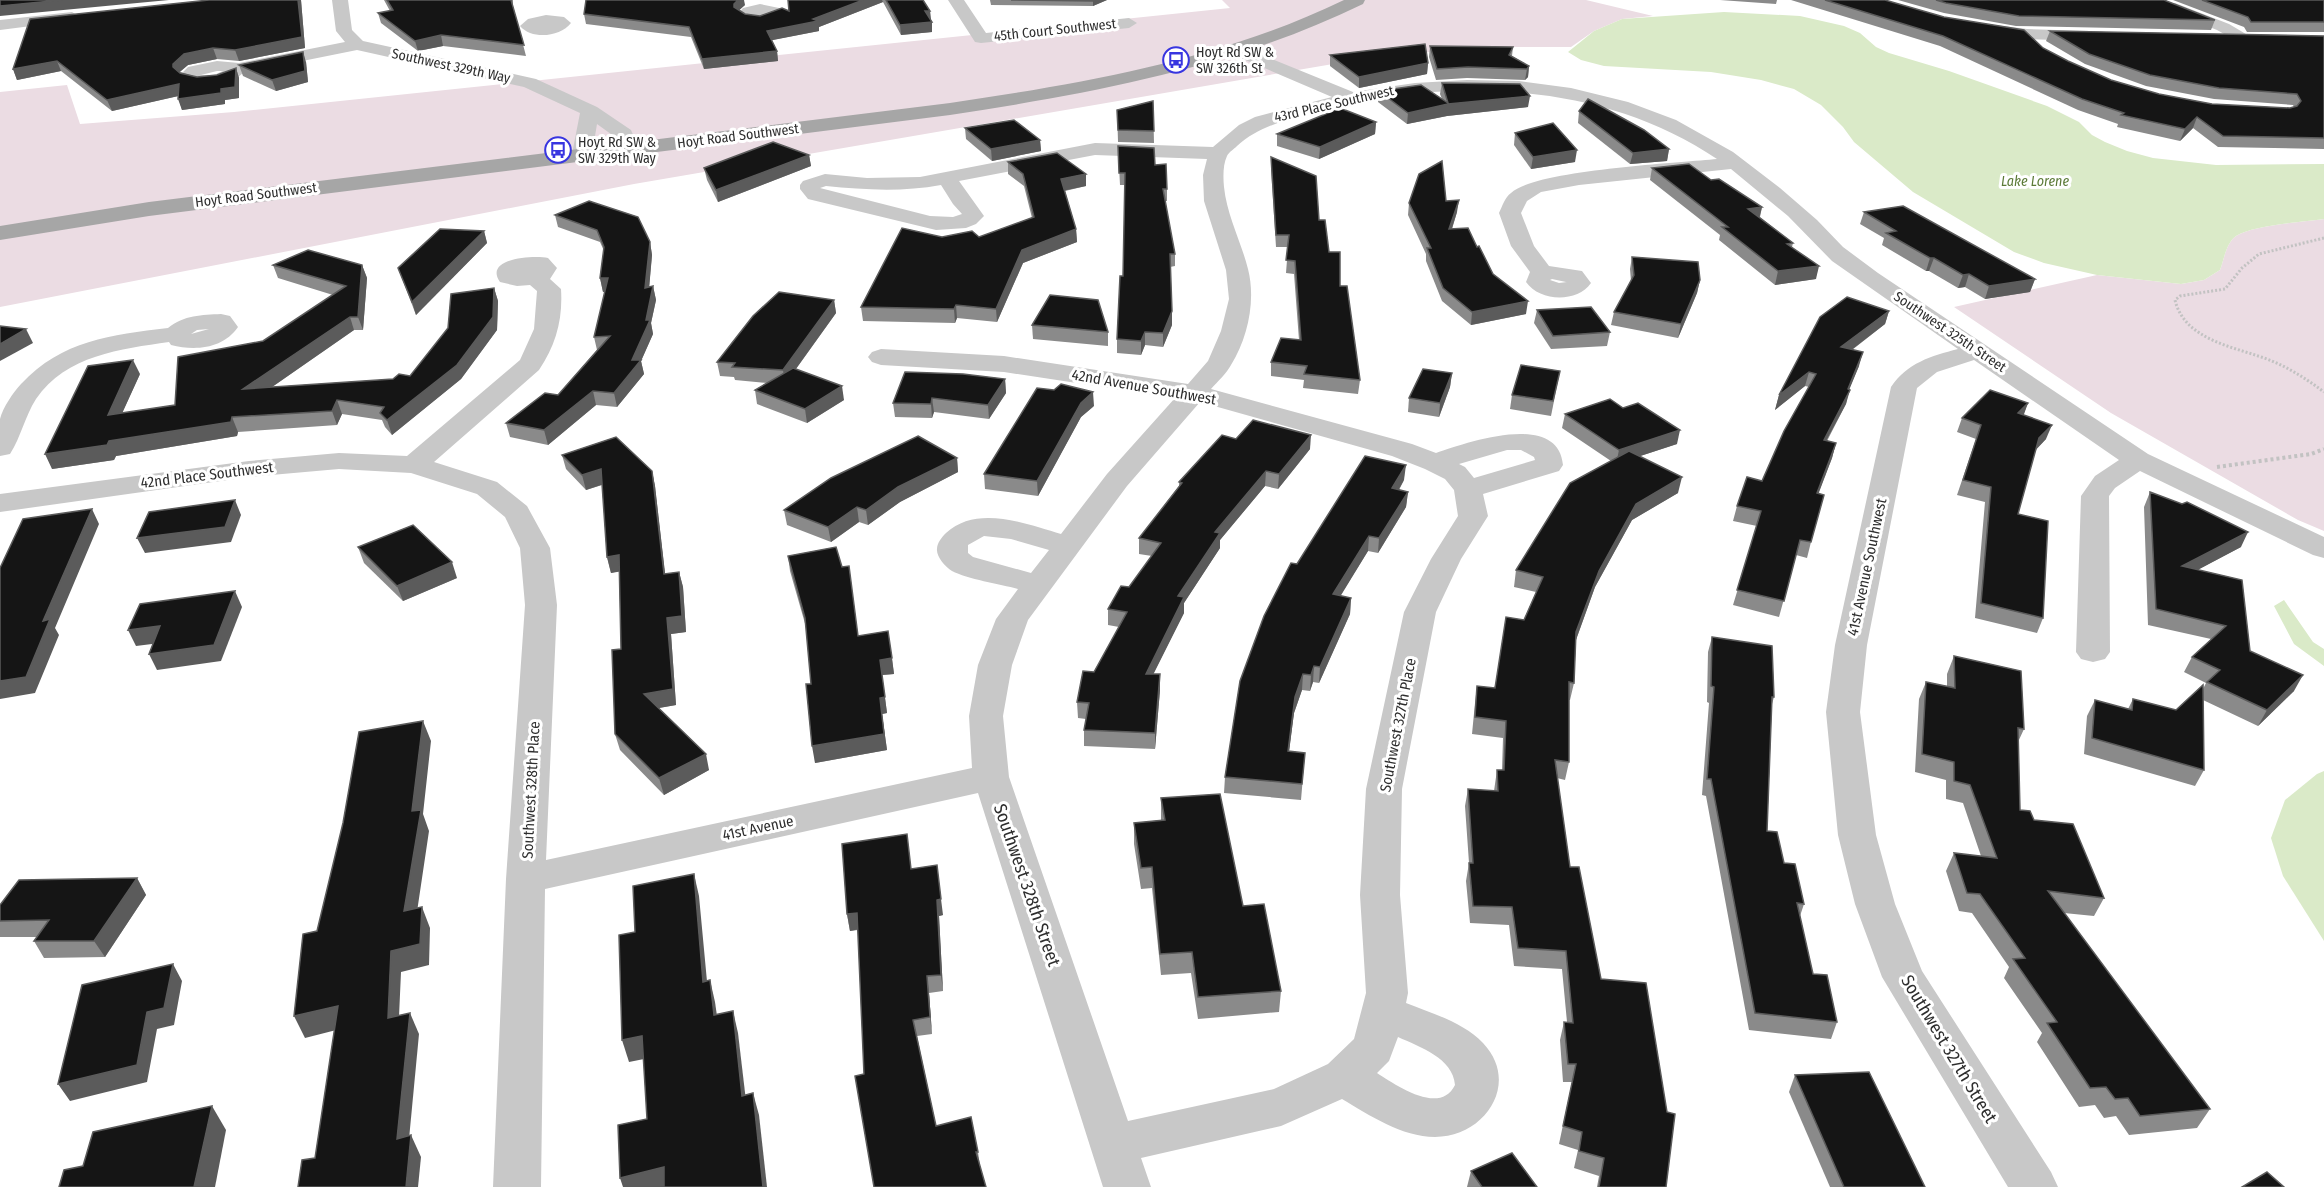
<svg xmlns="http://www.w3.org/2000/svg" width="2324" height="1187" font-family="'Fira Sans Condensed',sans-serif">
  <rect width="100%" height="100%" fill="#fff"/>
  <g fill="#ebdce3">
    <polygon points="1222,0 1586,0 1653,16 1622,19 1594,31 1571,47 1485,47 1374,57 634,184 0,307 0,92 67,85 80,124 234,112 1230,8"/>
    <path d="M2324,219V531L2298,520L2111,413L1954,307L2097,275L2181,284L2204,280L2220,270C2224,260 2226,243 2236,236C2253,225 2303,222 2324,219Z"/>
  </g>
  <g fill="#daeac8">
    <path d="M1724,12L1800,16L1844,26L1860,33L1876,47L1889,53L1949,71L2047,106L2079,122L2092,135L2105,142L2127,151L2153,158L2216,165L2324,164V219C2303,222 2253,225 2236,236C2226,243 2224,260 2220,270L2204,280L2181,284L2097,275L2044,263L2014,252L1913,192L1854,142L1843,127L1821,105L1794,89L1761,80L1711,72L1604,66L1581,60L1568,52L1594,31L1622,19Z"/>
    <polygon points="2284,600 2313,642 2324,649 2324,666 2294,644 2274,606"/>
    <polygon points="2324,771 2324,941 2283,876 2271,838 2285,800 2317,774"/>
  </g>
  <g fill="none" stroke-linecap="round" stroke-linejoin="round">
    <path stroke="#c2c2c2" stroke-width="3" stroke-dasharray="2 2" stroke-linecap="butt" d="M2324,238L2259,254L2242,268L2225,289L2180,296L2175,300C2185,342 2238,347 2272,361C2291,369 2308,380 2324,392"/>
    <polyline stroke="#c2c2c2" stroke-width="4" stroke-dasharray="3 3" stroke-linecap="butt" points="2217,467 2311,454 2324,449"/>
    <g fill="#c8c8c8" fill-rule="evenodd">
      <path d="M332,0H348L352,30L363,41L536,79L597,107L631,130L639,149L636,153H622L615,137L597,124L592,154L589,158H575L572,154L580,113L524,87L357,50L243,73C229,86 192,93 179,76L188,67L217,61L239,63L345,42L336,31ZM217,71H223L214,75H201Z"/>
      <polygon points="948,0 964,0 986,33 1129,18 1137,23 1129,28 981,43 975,42"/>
      <polygon points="2175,3 2229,24 2256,40 2254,44 2242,44 2217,30 2169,11 2167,8 2169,5"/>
      <path d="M760,4L784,9L786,12C776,25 748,28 737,15L743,8Z"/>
      <polygon points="72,12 80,17 78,20 0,30 0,20"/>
      <path d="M546,15L564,17L571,23C560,37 532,40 520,26L528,19Z"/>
      <polygon points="1987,24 2027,29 2090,31 2098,36 2090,41 2027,39 1981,33 1979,29"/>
      <path d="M1235,44L1353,92L1415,83L1467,80L1519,81L1571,88L1628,102L1676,120L1733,152L1780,188L1817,220L1843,247L1878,273L2148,454L2324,537V558L2313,555L2140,471L2115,488L2109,496L2110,652L2105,659L2093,662L2081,659L2076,652L2081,496L2095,476L2119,460L1974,360L1937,372L1917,388L1867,645L1860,712L1876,835L1895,904L1922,971L2051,1172L2058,1187H2008L1882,977L1855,904L1838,835L1826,712L1835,645L1891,387C1907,363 1931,356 1958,349L1832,261L1788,216L1731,169L1579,185L1541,192L1527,201L1521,213L1534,246L1549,266L1582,271L1591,283C1577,303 1540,302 1526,282L1530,272L1511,246L1499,213C1502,207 1505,197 1511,193C1535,170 1678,163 1717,159C1599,79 1444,77 1310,113C1283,121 1258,127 1237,146C1234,149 1229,152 1227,156C1223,164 1223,177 1224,187C1227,216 1241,241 1248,269C1256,300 1248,338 1231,365C1226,374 1218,381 1211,389L1412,444L1436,453C1466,443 1558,410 1563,465L1559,471L1483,494L1488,516L1461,559L1436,612L1402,789L1400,895L1408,993L1406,1003C1431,1013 1463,1022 1483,1043C1521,1083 1485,1137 1435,1137C1402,1137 1369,1115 1342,1099L1281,1126L1141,1158L1151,1187H1103L978,793L545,889L541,1187H493L506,879L525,605L520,548L505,517L477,494L411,473L339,469L249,477L0,512V494L249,461L339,453L407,456L520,360L534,329L537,291L530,285L517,286L500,282C483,258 534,255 548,258L557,268L550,279L561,289C563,319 556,345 539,370L434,462L497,482L527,506L550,548L557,605L546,860L972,768L969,716L978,665L996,619L1018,589C1000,584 967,579 952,571C945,567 936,556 937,549C937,543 942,537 946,533C977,504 1027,524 1061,534L1107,474L1175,398L1004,372L881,365L872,362L868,357L872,352L881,349L1004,356L1188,384L1208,361L1221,331L1229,299L1226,270L1204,201L1203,175L1207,159L1095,155L959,181L984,216L976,224L966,228L936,230L808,199L800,189V185L803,181L825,174L867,178L920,177L1095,143L1213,147L1239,125L1255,117L1332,97L1229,53L1226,49L1229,45ZM941,185L953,204L962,214L953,217L930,216L820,188L826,186C865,190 903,192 941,185ZM1552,279L1566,282H1567L1559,283L1550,280ZM1200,402L1392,456L1425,469L1445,479L1454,490L1458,516L1431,559L1404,612L1366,789L1360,895L1366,993L1354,1039L1328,1064L1274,1089L1128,1121L1009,777L1003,716L1012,665L1028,620L1127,486ZM1507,450H1521L1534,457L1535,460L1474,478L1465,467L1459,464ZM984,536L1011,539L1049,550L1031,573L973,557L968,553V545ZM1398,1037C1420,1047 1453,1058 1455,1085C1440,1116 1396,1085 1377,1073L1389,1061Z"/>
      <path d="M221,314L230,316L238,327C223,349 195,351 171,345L169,342C121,349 66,355 36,399C25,416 21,437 10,454L0,456C0,445 0,430 0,419C3,407 13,393 21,384C62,340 111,335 168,328C184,315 202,315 221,314ZM209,329L191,334L197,330Z"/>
    </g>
    <path fill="#a6a6a6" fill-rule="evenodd" d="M1344,0H1365L1363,4C1231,68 1094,93 950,115L149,216L0,240V226L149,202L950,103C1085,83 1220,60 1344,0Z"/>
  </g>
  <g fill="#8a8a8a">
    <polygon points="209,0 301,0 305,48 239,61 217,59 188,65 180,72 197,77 217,75 236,68 239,78 239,98 225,100 225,104 182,110 178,96 112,111 61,71 17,80 13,69"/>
    <polygon points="384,0 513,0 513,6 526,56 443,46 418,51 381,23 378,13 390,11"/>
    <polygon points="788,0 923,0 930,11 932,32 901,35 883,2 819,27 819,31 772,40 777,51 778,61 704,69 691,37 586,24 584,14 745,5 739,10 745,14 760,16 789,11"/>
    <polygon points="990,0 1107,0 1093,6 991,5"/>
    <polygon points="1720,0 1777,0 1776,4"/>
    <polygon points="1791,0 1885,0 2043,48 2068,61 2111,80 2159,94 2212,104 2290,108 2294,107 2293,105 2214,99 2146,86 2085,64 2046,41 2050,31 2324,36 2324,149 2218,147 2193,128 2180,141 2117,127 2118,124 2078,110 1940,46"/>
    <polygon points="1898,0 2164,0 2215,20 2211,30 2016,26 1944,13"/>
    <polygon points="2173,0 2324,0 2324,32 2247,32 2244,27"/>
    <polygon points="1430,46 1513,47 1512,56 1529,66 1528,77 1525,80 1467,78 1436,80 1429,57"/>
    <polygon points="1330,55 1428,63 1427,74 1359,88 1330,66"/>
    <polygon points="306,62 308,82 276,91 243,76 239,65"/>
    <polygon points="1442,83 1528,107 1447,116 1407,124 1378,102 1379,91 1442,99 1440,94"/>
    <polygon points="1153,101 1154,143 1118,142 1117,110"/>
    <polygon points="1579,111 1669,149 1667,161 1630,164 1578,123"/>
    <polygon points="1376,122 1375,134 1319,159 1277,146 1277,134"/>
    <polygon points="965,128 1040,140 1041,151 992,161 966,139"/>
    <polygon points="1515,133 1575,162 1531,169 1514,145"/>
    <polygon points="1118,146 1155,165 1167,189 1167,201 1165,201 1175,254 1175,266 1170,267 1172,325 1163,347 1145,345 1141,355 1117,353 1117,339 1123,276 1125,185 1120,185"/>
    <polygon points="809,155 811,166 718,202 707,180 704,168"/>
    <polygon points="1271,157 1319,220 1340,286 1360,380 1358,394 1303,388 1304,380 1271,376 1271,362 1299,340 1294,274 1286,273 1288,247 1276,247 1271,169"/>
    <polygon points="1008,162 1086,186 1065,191 1076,229 1077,242 1023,263 997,322 957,318 955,323 863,321 861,307 942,237 979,237 1032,218 1024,186 1008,174"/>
    <polygon points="1652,168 1711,180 1762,207 1760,217 1793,243 1792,247 1816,279 1775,285 1719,240 1720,235 1650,180"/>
    <polygon points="1409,203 1457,212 1452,229 1477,247 1493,274 1526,314 1471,325 1442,301 1426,261 1426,254 1408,215"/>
    <polygon points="1864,212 2035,279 2030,292 1985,299 1965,287 1958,288 1929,271 1926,271 1882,245 1884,238 1860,224"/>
    <polygon points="555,215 650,242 652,255 649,287 653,286 656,300 651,323 653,334 641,361 644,374 617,407 596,405 548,445 510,437 506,423 558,395 597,350 594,337 605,291 603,292 600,278 604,251 600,242 558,227"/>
    <polygon points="484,231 487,243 416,315 398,268"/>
    <polygon points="1632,257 1700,280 1697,293 1678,338 1611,325 1614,312 1631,281 1630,269"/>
    <polygon points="273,265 362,265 367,278 363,330 354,330 272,387 393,379 410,376 494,288 498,301 497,330 461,379 392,435 385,427 382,420 342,414 337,425 238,432 237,436 116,456 114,460 52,469 140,374 122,413 175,405 263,341 333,295 278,278"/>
    <polygon points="834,300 836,313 796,369 844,400 807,423 757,404 755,390 767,383 735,380 734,377 720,376 717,362"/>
    <polygon points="1537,310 1610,332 1607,346 1551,349 1534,323"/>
    <polygon points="1889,311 1885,324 1852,350 1859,366 1849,389 1846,404 1827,441 1836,443 1832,458 1818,494 1811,542 1807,558 1796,555 1779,617 1733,605 1757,526 1733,521 1737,506 1762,481 1809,387 1805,386 1775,410 1779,395"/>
    <polygon points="1032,325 1108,332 1108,346 1033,339"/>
    <polygon points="1560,371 1551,416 1510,409 1512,395"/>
    <polygon points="1452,373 1450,387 1439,417 1408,412 1409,398"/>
    <polygon points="1005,379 1006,393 989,419 934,412 932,418 895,417 893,403"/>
    <polygon points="2028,403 2023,415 2046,439 2035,450 2018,514 2043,618 2037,633 1975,618 1985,502 1957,495 1976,439 1957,432 1962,418"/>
    <polygon points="1094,406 1081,417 1038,496 985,489 984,474"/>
    <polygon points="1565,414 1677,444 1640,456 1678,493 1632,520 1595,587 1576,640 1574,683 1570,700 1569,700 1569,762 1565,780 1557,778 1570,867 1601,979 1666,1187 1597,1187 1599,1176 1574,1168 1578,1150 1559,1144 1572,1082 1563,1082 1560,1040 1564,1022 1567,1022 1562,969 1514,966 1509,925 1470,923 1466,881 1469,863 1465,806 1468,789 1494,791 1497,770 1502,770 1503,738 1472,734 1475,703 1477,686 1494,688 1536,592 1514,587 1516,570 1611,461 1562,428"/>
    <polygon points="1236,439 1310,449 1278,489 1265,486 1220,540 1220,548 1184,603 1184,613 1153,674 1160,690 1155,749 1084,746 1084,730 1086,719 1078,718 1077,702 1119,627 1108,625 1108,609 1129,587 1152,556 1139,554 1139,538 1179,486 1179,482"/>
    <polygon points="562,455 652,471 655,486 665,574 679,572 683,587 686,632 671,634 676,705 658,708 709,770 664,795 620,750 615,734 621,649 619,571 611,573 607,557 602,485 586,490 566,469"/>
    <polygon points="957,458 958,472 900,502 868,525 859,522 831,542 787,525 784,510"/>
    <polygon points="1404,480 1399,490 1408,492 1406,507 1378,553 1368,551 1340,596 1351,598 1350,614 1319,683 1313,682 1310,691 1302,690 1294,713 1289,751 1305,753 1301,800 1224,793 1225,777 1297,564"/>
    <polygon points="2150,492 2241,547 2197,570 2250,651 2294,691 2258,726 2203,700 2204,770 2195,786 2084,754 2087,716 2095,700 2128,709 2133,699 2176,710 2203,689 2206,683 2184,672 2192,657 2211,639 2148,625 2144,507"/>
    <polygon points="358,547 457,578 403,601 364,563"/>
    <polygon points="788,556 859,636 888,631 894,674 882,675 887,713 882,714 887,750 815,763 811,684 806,627 790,571"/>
    <polygon points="1712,637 1774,697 1772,704 1767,831 1804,904 1800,916 1813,974 1837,1022 1831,1039 1749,1030 1706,796 1702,795 1709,703 1707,702 1708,652"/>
    <polygon points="1954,656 2024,729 2018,742 2020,810 2034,820 2104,898 2094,916 2064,913 2210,1109 2197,1128 2129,1135 2116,1116 2104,1118 2095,1105 2079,1107 2037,1042 2042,1033 2004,978 2009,967 1972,913 1959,911 1946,871 1954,853 1981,856 1963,803 1946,799 1946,780 1915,772 1919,699 1926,682 1947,686 1947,674"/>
    <polygon points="1161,798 1243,906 1281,991 1279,1012 1198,1019 1191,973 1161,975 1152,888 1141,889 1134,844 1134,823 1161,820"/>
    <polygon points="911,869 943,915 939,916 943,991 929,993 932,1034 917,1036 936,1126 978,1152 980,1166 864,1074 858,930 850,931 847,914"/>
    <polygon points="137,878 146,895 105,957 44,958 34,941 37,937 0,937 0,905"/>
    <polygon points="1795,1075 1925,1187 1830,1187 1789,1092"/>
    <polygon points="1471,1171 1537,1187 1467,1187"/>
  </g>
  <g fill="#5b5b5b">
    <polygon points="62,0 169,0 0,16 0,6"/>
    <polygon points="298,0 301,0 305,48 239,61 235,50"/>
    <polygon points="738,0 744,0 745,5 735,14 734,4"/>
    <polygon points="863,0 882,0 883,2 819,27 819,31 768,41 767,31 813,19"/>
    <polygon points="1095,0 1107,0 1093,6 1093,1"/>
    <polygon points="925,11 930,11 931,21"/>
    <polygon points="932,22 932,32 901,35 900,25"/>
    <polygon points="441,35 443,46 418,51 415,41"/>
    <polygon points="213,48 217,59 188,65 177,74 173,67 173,64 184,54"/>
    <polygon points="777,51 778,61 704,69 702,59"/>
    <polygon points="303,52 306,62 308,82 276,91 272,80"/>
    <polygon points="57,61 61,71 17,80 13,69"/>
    <polygon points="1428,63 1427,74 1359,88 1359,77"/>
    <polygon points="1529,66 1528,77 1525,80 1527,69"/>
    <polygon points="236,68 239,78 239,98 225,100 225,104 182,110 178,99 221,89"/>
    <polygon points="179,84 183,95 112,111 107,100"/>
    <polygon points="1530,96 1528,107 1447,116 1407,124 1408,113 1448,104"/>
    <polygon points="2197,117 2193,128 2180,141 2185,129"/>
    <polygon points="1376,122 1375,134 1319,159 1320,147"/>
    <polygon points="1040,140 1041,151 992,161 991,149"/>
    <polygon points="1669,149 1667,161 1630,164 1633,153"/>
    <polygon points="1577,150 1575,162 1531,169 1533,157"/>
    <polygon points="809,155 811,166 718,202 716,190"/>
    <polygon points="1086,174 1086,186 1062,191 1061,179"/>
    <polygon points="1459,200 1457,212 1448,241 1449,229"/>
    <polygon points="1762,207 1759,219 1748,209"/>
    <polygon points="1076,229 1077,242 1023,263 997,322 996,309 1022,250"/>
    <polygon points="484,231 487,243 416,315 412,302"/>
    <polygon points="650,242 652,255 648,301 645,288"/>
    <polygon points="1930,258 1934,258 1929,271 1926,271"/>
    <polygon points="362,265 367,278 363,330 358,317"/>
    <polygon points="1819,266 1816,279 1775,285 1778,271"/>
    <polygon points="1969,274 1965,287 1958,288 1963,275"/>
    <polygon points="600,278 608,278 611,291 603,292"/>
    <polygon points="2035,279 2030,292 1985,299 1989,286"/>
    <polygon points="1700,280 1697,293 1678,338 1681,324"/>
    <polygon points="653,286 656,300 651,323 653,334 641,361 644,374 617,407 614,393 632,360 646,320"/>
    <polygon points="494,288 498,301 497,330 461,379 392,435 387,420"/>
    <polygon points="834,300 836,313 785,384 783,370"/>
    <polygon points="1528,301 1526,314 1471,325 1472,312"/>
    <polygon points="956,305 957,318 955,323 954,309"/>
    <polygon points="1172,311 1172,325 1163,347 1163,333"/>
    <polygon points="1889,311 1885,324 1837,361 1841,347"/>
    <polygon points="350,317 354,330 249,403 243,389"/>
    <polygon points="26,329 33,343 0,361 0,344"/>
    <polygon points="1145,332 1145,345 1141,355 1141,341"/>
    <polygon points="1863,352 1859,366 1845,400 1850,390 1846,404 1819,454 1824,440 1848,389"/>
    <polygon points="133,360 140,374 115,429 108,415"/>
    <polygon points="1809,372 1805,386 1775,410 1779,395"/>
    <polygon points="1452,373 1450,387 1439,417 1440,403"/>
    <polygon points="1005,379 1006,393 989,419 988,405"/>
    <polygon points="842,386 844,400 807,423 805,409"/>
    <polygon points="593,391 596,405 548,445 544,430"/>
    <polygon points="1093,392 1094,406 1081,417 1038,496 1037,481 1081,403"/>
    <polygon points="932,398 934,412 932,418 931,404"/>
    <polygon points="337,400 342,414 337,425 332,411"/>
    <polygon points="2028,403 2023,417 2018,413"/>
    <polygon points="232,417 238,432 237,436 116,456 114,460 52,469 45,454"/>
    <polygon points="2052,425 2046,439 2033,453 2039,438"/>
    <polygon points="1680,430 1677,444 1616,464 1619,450"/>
    <polygon points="1311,435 1310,449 1278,489 1279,474"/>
    <polygon points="1836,443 1832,458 1813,508 1817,493"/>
    <polygon points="957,458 958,472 900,502 868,525 866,510 898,487"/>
    <polygon points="1406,465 1404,480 1391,503 1392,488"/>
    <polygon points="601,469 604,484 586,490 582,475"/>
    <polygon points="652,471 655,486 667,590 664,574"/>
    <polygon points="1266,471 1265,486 1220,540 1220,548 1184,603 1184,613 1146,689 1146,674 1178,596 1215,532"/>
    <polygon points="1682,477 1678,493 1632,520 1595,587 1573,648 1576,632 1599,571 1636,504"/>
    <polygon points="1408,492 1406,507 1378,553 1379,538"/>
    <polygon points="235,500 241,515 231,542 145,553 137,538"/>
    <polygon points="857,507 859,522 831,542 828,527"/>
    <polygon points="92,509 99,524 55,628 59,635 35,693 0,699 0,681 43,621"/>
    <polygon points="2248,532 2241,547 2175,582 2182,566"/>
    <polygon points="1369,536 1368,551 1332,610 1333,594"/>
    <polygon points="619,555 623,571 611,573 607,557"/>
    <polygon points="452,562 457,578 403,601 397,586"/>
    <polygon points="679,572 683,587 686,632 671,634 676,705 648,710 644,694 667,618"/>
    <polygon points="235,591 242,607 221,661 157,670 149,654"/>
    <polygon points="1351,598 1350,614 1319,683 1320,667"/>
    <polygon points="160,626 168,642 136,646 128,630"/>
    <polygon points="892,658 894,674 882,675 887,713 882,714 887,750 815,763 812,746 880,698 880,660"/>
    <polygon points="1314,666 1313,682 1310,691 1311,675"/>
    <polygon points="1160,674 1160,690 1155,749 1155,733"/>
    <polygon points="1303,674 1302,690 1294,713 1287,768 1288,751 1295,697"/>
    <polygon points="2303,675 2294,691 2258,726 2267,710"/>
    <polygon points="423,721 431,741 423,814 429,831 414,932 404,911 412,811"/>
    <polygon points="706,754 709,770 664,795 659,778"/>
    <polygon points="694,874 699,896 709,1003 703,982"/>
    <polygon points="137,878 146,895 105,957 94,941"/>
    <polygon points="941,899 943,915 939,916 943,991 941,975 937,900"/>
    <polygon points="422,907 430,928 429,965 401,972 398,1039 388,1018 391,951"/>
    <polygon points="857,913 860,929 850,931 847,914"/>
    <polygon points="173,964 182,981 174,1025 157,1029 147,1082 70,1101 58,1084 147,1012"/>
    <polygon points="927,976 929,993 932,1034 930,1017"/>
    <polygon points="710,980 715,1002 720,1037 714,1015"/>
    <polygon points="338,1006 348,1027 305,1038 294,1016"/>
    <polygon points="733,1011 738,1033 748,1118 742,1096"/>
    <polygon points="410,1013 419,1034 407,1160 397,1139"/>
    <polygon points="642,1036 649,1058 629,1062 622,1040"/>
    <polygon points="753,1093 759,1115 767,1187 763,1187"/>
    <polygon points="212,1106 226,1130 215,1187 194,1187"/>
    <polygon points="411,1135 421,1157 418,1187 406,1187"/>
    <polygon points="664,1167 670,1187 623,1187 620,1178"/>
  </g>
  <g fill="#151515" stroke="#5b5b5b" stroke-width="1.5">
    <polygon points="0,0 62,0 0,6"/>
    <polygon points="209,0 298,0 302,37 235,50 213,48 184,54 173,64 173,67 180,73 197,77 217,75 236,68 235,87 221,89 221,93 178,99 179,84 107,100 57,61 13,69 30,19"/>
    <polygon points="387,0 511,0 524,45 441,35 415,41 378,13 393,10"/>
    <polygon points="586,0 738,0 734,4 734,7 745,14 760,16 782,8 789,11 788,0 863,0 813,19 818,21 767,31 777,51 702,59 689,27 584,14"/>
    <polygon points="886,0 923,0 930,11 925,11 932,22 900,25"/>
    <polygon points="1011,0 1095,0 1093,1"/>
    <polygon points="1825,0 1885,0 1944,17 2024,30 2043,48 2068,61 2111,80 2159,94 2212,104 2290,108 2297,106 2301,101 2297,94 2219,88 2150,75 2089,54 2050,31 2324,36 2324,138 2223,136 2197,117 2185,129 2121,115 2124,113 2082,99 1943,36"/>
    <polygon points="1936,0 2164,0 2215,20 2019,16 1946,3"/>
    <polygon points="2202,0 2324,0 2324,22 2251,22 2248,17"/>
    <polygon points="1425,44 1428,63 1359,77 1330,55"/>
    <polygon points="1430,46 1513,47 1509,55 1529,66 1527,69 1468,67 1437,69"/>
    <polygon points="303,52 305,71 272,80 239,65"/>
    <polygon points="1442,83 1520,84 1530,96 1448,104 1408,113 1379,91 1421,85 1448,103"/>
    <polygon points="1588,99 1644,130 1669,149 1633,153 1579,111"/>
    <polygon points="1153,101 1154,131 1118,130 1117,110"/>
    <polygon points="1340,108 1376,122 1320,147 1277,134"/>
    <polygon points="1014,120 1040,140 991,149 965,128"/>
    <polygon points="1553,123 1577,150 1533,157 1515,133"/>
    <polygon points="773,142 809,155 716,190 704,168"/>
    <polygon points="1118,146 1154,148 1155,165 1166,164 1167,189 1163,189 1175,254 1170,254 1172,311 1163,333 1145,332 1141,341 1117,339 1120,276 1123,276 1125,173 1119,173"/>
    <polygon points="1057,153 1086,174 1061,179 1076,229 1022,250 996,309 956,305 954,309 861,307 902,228 942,237 972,231 979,237 1034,217 1023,174 1008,162"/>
    <polygon points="1271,157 1316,176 1319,220 1325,220 1329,252 1340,252 1340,286 1347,286 1360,380 1304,374 1307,366 1271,362 1281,338 1301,340 1295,261 1286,260 1289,235 1276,235"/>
    <polygon points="1442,161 1446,201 1459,200 1449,229 1468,228 1477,247 1479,246 1493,274 1528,301 1472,312 1443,288 1427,248 1431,248 1409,203 1419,174"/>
    <polygon points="1689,164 1711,180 1719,179 1762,207 1748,209 1793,243 1787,244 1819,266 1778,271 1722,227 1728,227 1652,168"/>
    <polygon points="589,201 638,217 650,242 645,288 653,286 646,320 650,320 632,360 641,360 614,393 593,391 544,430 506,423 545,393 558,395 610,336 594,337 608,278 600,278 604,247 597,230 555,215"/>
    <polygon points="1903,206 2035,279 1989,286 1969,274 1963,275 1934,258 1930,258 1886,233 1896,231 1864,212"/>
    <polygon points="440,229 484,231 412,302 398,268"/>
    <polygon points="308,250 362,265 358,317 350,317 243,389 393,379 399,374 410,376 448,328 451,294 494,288 493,317 457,365 387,420 380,413 384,407 337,400 332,411 232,417 231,422 109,441 107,445 45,454 88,366 133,360 108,415 175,405 178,357 263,341 346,286 273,265"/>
    <polygon points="1632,257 1698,262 1700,280 1681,324 1614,312 1634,275"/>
    <polygon points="779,292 834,300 783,370 732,367 735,363 717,362 753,316"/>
    <polygon points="1050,295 1098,300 1108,332 1032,325"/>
    <polygon points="1847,297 1889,311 1841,347 1863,352 1848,389 1850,390 1824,440 1836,443 1817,493 1824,495 1811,542 1800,540 1784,601 1737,590 1761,511 1737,506 1747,477 1762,481 1784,431 1816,374 1809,372 1779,395 1820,317"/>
    <polygon points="1591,307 1610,332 1553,336 1537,310"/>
    <polygon points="0,326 26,329 0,344"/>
    <polygon points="1521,365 1560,371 1553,401 1512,395"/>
    <polygon points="793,368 842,386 805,409 755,390"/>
    <polygon points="1423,369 1452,373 1440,403 1409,398"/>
    <polygon points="905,372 963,374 1005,379 988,405 932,398 931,404 893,403"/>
    <polygon points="1061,384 1093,392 1081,403 1037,481 984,474 1037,388 1054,390"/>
    <polygon points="1990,390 2028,403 2018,413 2052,425 2039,438 2018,514 2048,521 2043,618 1981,603 1991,487 1963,480 1981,425 1962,418"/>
    <polygon points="1610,399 1623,408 1638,403 1680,430 1619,450 1565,414"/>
    <polygon points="1253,420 1311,435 1279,474 1266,471 1215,532 1220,533 1178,596 1184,597 1146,674 1160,674 1155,733 1084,730 1089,703 1077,702 1083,671 1094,672 1127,612 1108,609 1121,586 1129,587 1161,543 1139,538 1182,483 1179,482 1222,435 1236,439"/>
    <polygon points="918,436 957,458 898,487 866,510 857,507 828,527 784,510 831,478"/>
    <polygon points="616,437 652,471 664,574 679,572 682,616 667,618 673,689 644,694 706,754 659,778 615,734 612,650 621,649 619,555 607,557 601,469 582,475 562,455"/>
    <polygon points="1629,451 1682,477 1636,504 1599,571 1576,632 1574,683 1569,682 1569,762 1555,760 1570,867 1579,867 1601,979 1646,983 1667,1112 1675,1114 1666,1187 1599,1187 1604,1158 1579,1151 1582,1132 1563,1126 1576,1064 1568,1064 1564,1022 1573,1023 1566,951 1518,948 1512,907 1473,906 1469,863 1473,863 1468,789 1498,791 1497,770 1504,770 1506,721 1475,717 1477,686 1495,688 1506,617 1524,620 1543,577 1516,570 1570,483"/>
    <polygon points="1365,456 1406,465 1392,488 1408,492 1379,538 1369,536 1333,594 1351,598 1320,667 1314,666 1311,675 1303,674 1295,697 1288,751 1305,753 1302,784 1225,777 1240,681 1264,616 1291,563 1297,564"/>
    <polygon points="2150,492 2182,504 2187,502 2248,532 2182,566 2242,580 2250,651 2303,675 2267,710 2207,682 2220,670 2192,657 2226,626 2156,609"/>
    <polygon points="235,500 225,527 137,538 149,512"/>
    <polygon points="92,509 43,621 50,619 26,677 0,681 0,568 23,519"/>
    <polygon points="413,525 452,562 397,586 358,547"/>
    <polygon points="836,547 842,567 849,566 858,636 888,631 892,658 880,660 885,697 880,698 884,734 812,746 806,684 811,684 805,618 788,556"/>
    <polygon points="235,591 214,645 149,654 160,626 128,630 140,604"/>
    <polygon points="1712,637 1772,646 1774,697 1772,697 1767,831 1777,832 1784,863 1795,864 1804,904 1797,903 1813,974 1827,975 1837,1022 1755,1013 1711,779 1707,779 1714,687 1711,686"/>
    <polygon points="1954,656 2021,671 2024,729 2018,728 2020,810 2030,811 2034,820 2073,824 2104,898 2048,891 2210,1109 2140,1116 2128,1098 2115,1099 2106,1087 2090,1088 2047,1023 2057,1022 2013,959 2025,958 1980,894 1967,893 1954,853 1997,858 1970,785 1954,781 1954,762 1922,754 1926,682 1955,688"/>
    <polygon points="2203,685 2204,770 2092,738 2095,700 2132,710 2133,699 2176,710"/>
    <polygon points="423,721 412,811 421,810 404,911 422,907 420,944 391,951 388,1018 410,1013 397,1139 411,1135 406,1187 298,1187 302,1160 315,1158 338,1006 294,1016 303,934 317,931 343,823 359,732"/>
    <polygon points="1220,794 1243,906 1264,904 1281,991 1198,997 1192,952 1160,954 1152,867 1141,868 1134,823 1165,820 1161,798"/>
    <polygon points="907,834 911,869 937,865 941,899 937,900 941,975 927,976 930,1017 913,1020 936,1126 971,1117 978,1152 976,1152 986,1187 874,1187 855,1076 864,1074 857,913 847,914 842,844"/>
    <polygon points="694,874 703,982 710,980 714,1015 733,1011 742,1096 753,1093 763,1187 664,1187 664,1167 620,1178 618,1125 647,1119 642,1036 622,1040 619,935 635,932 633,886"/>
    <polygon points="137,878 94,941 34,941 49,920 0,921 0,905 19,880"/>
    <polygon points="173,964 164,1008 147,1012 137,1065 58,1084 82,985"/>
    <polygon points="1869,1072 1925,1187 1844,1187 1795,1075"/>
    <polygon points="212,1106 194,1187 59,1187 64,1170 83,1166 93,1132"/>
    <polygon points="1512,1153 1537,1187 1482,1187 1471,1171"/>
    <polygon points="2267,1172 2284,1187 2242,1187"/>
  </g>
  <defs>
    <g id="bus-ring" transform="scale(1.35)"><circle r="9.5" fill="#fff" stroke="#3835e0" stroke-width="1.5"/><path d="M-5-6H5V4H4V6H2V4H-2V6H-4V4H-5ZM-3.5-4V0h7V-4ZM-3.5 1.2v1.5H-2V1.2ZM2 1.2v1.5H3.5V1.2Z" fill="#3835e0"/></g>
  </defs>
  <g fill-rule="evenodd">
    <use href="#bus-ring" x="1176" y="60"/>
    <use href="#bus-ring" x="558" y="150"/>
  </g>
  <g text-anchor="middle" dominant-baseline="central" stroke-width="6" stroke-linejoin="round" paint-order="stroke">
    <g font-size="14" fill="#2e2e2e" stroke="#fff">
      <text transform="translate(1055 30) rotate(-6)">45th Court Southwest</text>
      <text transform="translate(451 66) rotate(12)">Southwest 329th Way</text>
      <text transform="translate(1334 104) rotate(-13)">43rd Place Southwest</text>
      <text transform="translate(738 136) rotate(-7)">Hoyt Road Southwest</text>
      <text transform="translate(256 195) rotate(-7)">Hoyt Road Southwest</text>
      <text transform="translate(1950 332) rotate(34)">Southwest 325th Street</text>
    </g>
    <g font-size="14" fill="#2e2e2e" stroke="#fff" text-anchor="start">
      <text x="1196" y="52">Hoyt Rd SW &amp;<tspan x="1196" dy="16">SW 326th St</tspan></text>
      <text x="578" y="142">Hoyt Rd SW &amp;<tspan x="578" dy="16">SW 329th Way</tspan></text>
    </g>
    <g font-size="14" font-style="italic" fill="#5b7a37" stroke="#fff">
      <text x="2035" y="181">Lake Lorene</text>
    </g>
    <g font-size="15" fill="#2e2e2e" stroke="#fff">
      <text transform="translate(1144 387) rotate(10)">42nd Avenue Southwest</text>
      <text transform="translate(207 475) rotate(-7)">42nd Place Southwest</text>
      <text transform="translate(1867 567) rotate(-78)">41st Avenue Southwest</text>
      <text transform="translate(1398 725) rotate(-79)">Southwest 327th Place</text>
      <text transform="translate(531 790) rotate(-87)">Southwest 328th Place</text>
      <text transform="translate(758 828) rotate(-12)">41st Avenue</text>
    </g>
    <g font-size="18" fill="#2e2e2e" stroke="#fff">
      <text transform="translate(1027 885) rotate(71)">Southwest 328th Street</text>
      <text transform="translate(1949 1049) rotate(59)">Southwest 327th Street</text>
    </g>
  </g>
</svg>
